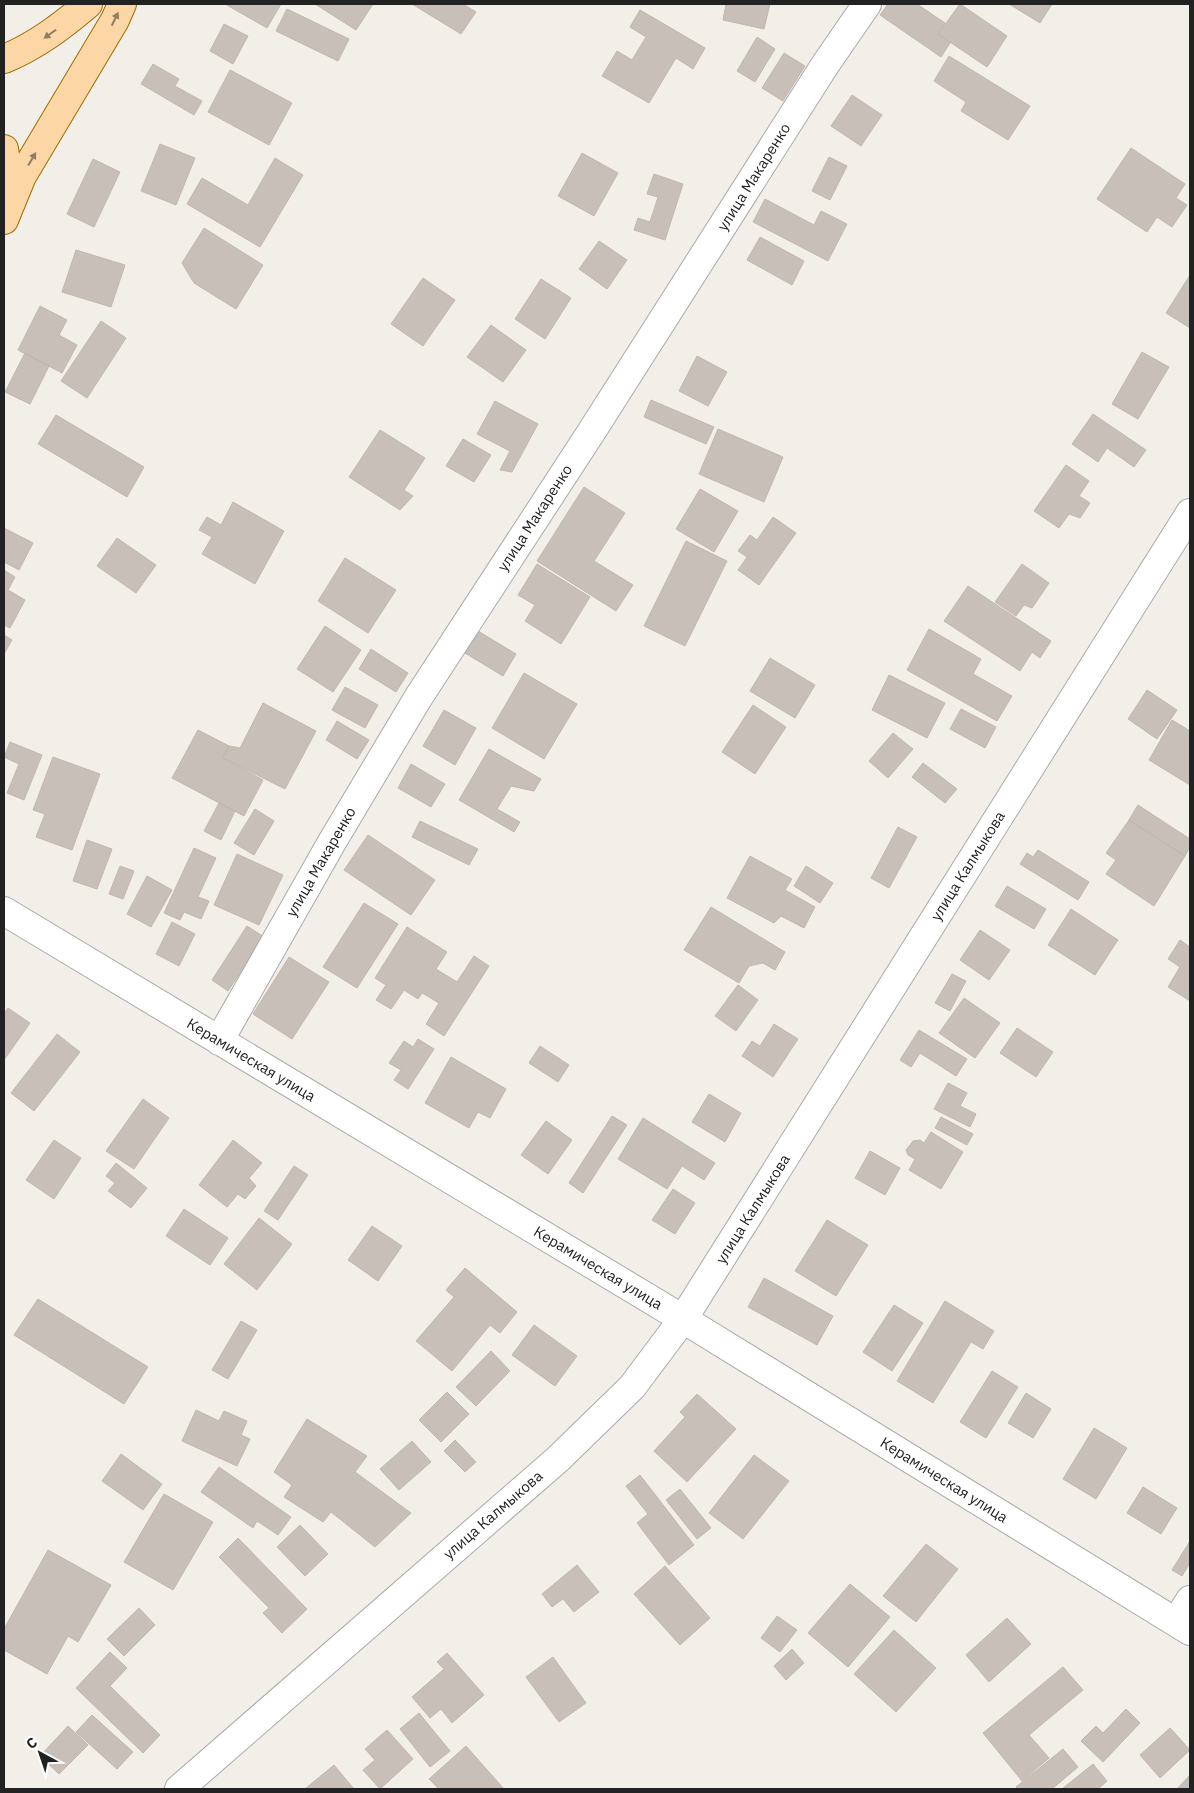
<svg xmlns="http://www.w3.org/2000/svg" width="1194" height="1793" viewBox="0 0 1194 1793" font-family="'IBM Plex Sans',sans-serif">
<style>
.building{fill:#c7bfb8;stroke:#c4b6ab}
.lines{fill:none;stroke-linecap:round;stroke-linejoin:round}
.minor-casing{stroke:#a9a9a9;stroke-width:30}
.major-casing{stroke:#a06b00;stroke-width:30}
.minor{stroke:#fff;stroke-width:28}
.major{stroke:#fcd6a4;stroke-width:28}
.oneway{fill:#8f7c63}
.labels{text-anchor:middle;stroke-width:4;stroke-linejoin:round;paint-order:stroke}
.street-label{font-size:15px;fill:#222;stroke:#fff}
</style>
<rect width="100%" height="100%" fill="#f2efe9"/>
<path class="building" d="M225,4H281L267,28Z
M315,4H373L356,30Z
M412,4H463L476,12L461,34Z
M726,4H770L764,29L723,20Z
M888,4H917L945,23L938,34L950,43L941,57L880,15Z
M960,4L1007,36L987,67L938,34Z
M1009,4H1052L1040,23Z
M287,9L349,39L338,61L276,31Z
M640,10L705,48L693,69L676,58L649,103L602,76L617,51L632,60L646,37L630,27Z
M224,24L248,36L233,64L210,51Z
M757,37L775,49L755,82L737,71Z
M784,53L805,66L783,101L762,88Z
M949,56L1030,106L1008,140L961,111L966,102L934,81Z
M153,64L179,79L175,86L202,101L194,115L141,84Z
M230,70L292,103L269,145L208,112Z
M852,95L882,115L861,146L831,126Z
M160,144L195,158L176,205L141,191Z
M1131,148L1185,184L1176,198L1187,205L1172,227L1157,217L1147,232L1097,199Z
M582,153L618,173L594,216L558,196Z
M829,157L847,166L830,200L812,191Z
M275,158L303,175L260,247L187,204L202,178L248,205Z
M93,159L120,172L94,227L67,214Z
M654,174L683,184L665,240L634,230L638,218L650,222L658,197L647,194Z
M765,199L814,225L821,211L847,224L828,261L753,222Z
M204,228L263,265L236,309L194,283L182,263Z
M760,237L804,261L792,285L747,260Z
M599,241L627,260L607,289L579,269Z
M76,250L125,265L111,307L62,292Z
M1190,275V328L1166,313Z
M423,278L455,300L423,346L391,324Z
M541,279L571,298L545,339L515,319Z
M40,306L67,320L59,335L77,345L62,373L18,350Z
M101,321L126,338L87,398L61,381Z
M491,325L526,350L503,382L467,357Z
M1142,352L1169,367L1138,419L1112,404Z
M25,353L49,366L30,404L5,392Z
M697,356L727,372L708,406L679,391Z
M651,400L714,427L706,444L644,417Z
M495,401L538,424L512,472L500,470L510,451L477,434Z
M1093,414L1146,450L1134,467L1107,448L1098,462L1072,444Z
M56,415L144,467L127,497L38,444Z
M718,429L783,457L764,502L699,474Z
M380,430L425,458L404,490L413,496L400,510L349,477Z
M463,439L491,455L474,482L446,466Z
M1066,465L1089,481L1079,496L1090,503L1080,518L1069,514L1059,528L1034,511Z
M584,487L625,513L594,561L633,585L616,611L537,561Z
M700,489L738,511L714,552L676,529Z
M233,502L284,531L255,584L202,554L212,537L199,530L207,517L221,525Z
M773,517L796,533L759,585L738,570L747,557L738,551L750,535L757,540Z
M4,528L33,543L19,570L4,562Z
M117,538L156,565L136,593L97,566Z
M686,541L727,561L685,646L644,626Z
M345,558L396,590L368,633L318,601Z
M537,564L590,597L561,644L525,621L535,605L518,595Z
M1022,564L1049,583L1032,608L1024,605L1016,616L995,602Z
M4,570L15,577L8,590L25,600L10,628L4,625Z
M968,586L1051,641L1040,658L1032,652L1020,671L944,621Z
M325,626L361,650L333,692L297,669Z
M929,629L981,659L973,674L1012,696L997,721L907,670Z
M478,631L516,654L503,676L465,653Z
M4,635L12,640L4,654Z
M371,649L408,673L396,692L359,669Z
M770,658L815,685L795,718L750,691Z
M524,673L577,704L544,759L492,728Z
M889,675L945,703L927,738L872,710Z
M345,687L378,705L365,728L332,710Z
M1147,690L1177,710L1157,739L1128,719Z
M263,703L316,731L285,789L223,758L229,746L240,748Z
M753,705L786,727L755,774L722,752Z
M961,709L996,727L985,748L950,729Z
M444,710L476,728L455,765L423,746Z
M1172,720L1190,731V785L1149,760Z
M337,721L369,740L357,759L326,740Z
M198,730L229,746L223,758L263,780L244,816L172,778Z
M893,733L913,749L888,778L869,761Z
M10,742L42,755L24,800L7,793L19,764L4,757Z
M489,749L541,779L534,791L511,786L497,809L520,822L514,832L459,800Z
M53,757L100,774L72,850L36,837L45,814L33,810Z
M923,763L957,789L945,803L912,777Z
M411,764L445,784L431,807L398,788Z
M219,803L235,811L221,840L204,831Z
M1138,805L1190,839V847L1185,856L1129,820Z
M255,809L274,821L254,855L234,843Z
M1129,820L1185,856L1154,906L1106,874L1116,860L1106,853Z
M420,821L478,849L469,865L412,837Z
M898,827L917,837L889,888L871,878Z
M368,835L435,880L411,915L344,870Z
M87,840L112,849L97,889L73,881Z
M194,848L216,858L198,897L209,901L201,919L184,912L180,920L164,913Z
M1038,850L1089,882L1078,900L1020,864L1027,853L1033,857Z
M237,854L283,875L259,925L214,905Z
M750,856L792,879L785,890L815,907L804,928L781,916L774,923L727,898Z
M120,866L134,871L123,899L109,894Z
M806,866L833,883L820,903L794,886Z
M147,876L172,890L151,927L127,914Z
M1007,886L1046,909L1034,929L995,906Z
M364,903L398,924L357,988L323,967Z
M711,907L785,952L775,970L763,963L749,966L739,983L684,950Z
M1071,909L1118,940L1095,975L1048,945Z
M172,922L195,934L179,966L156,954Z
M247,926L264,937L228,991L212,980Z
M407,927L447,952L436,969L457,982L474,956L489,966L444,1036L426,1024L439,1003L422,993L418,999L404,990L391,1009L376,1000L386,985L375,978Z
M980,930L1010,950L989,980L960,960Z
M1180,940L1190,947V1001L1168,987L1180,967L1168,959Z
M289,957L329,982L292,1039L253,1014Z
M952,974L966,981L950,1011L935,1003Z
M738,985L758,1000L736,1031L715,1016Z
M964,998L1000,1023L975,1058L939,1033Z
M8,1008L30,1023L4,1060V1014Z
M774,1024L798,1039L773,1077L742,1056L752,1041L760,1046Z
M1017,1028L1053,1052L1036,1077L1000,1053Z
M919,1030L967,1059L956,1076L920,1053L911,1067L900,1060Z
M57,1034L80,1052L34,1111L11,1093Z
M418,1039L434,1049L408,1089L394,1080L401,1070L389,1063L404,1041L413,1047Z
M540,1046L569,1065L558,1082L529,1063Z
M451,1057L506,1089L490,1118L478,1112L469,1128L425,1103Z
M948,1083L967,1093L960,1106L976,1114L970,1127L934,1109Z
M709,1094L741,1113L725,1142L692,1122Z
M143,1099L169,1118L134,1169L106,1151Z
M612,1116L627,1125L583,1193L569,1183Z
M941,1117L973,1134L967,1145L935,1128Z
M643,1118L715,1163L704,1180L682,1166L667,1189L618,1159Z
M546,1121L572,1140L548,1174L521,1155Z
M931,1132L963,1152L941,1189L909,1170L915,1159L908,1155L906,1150L913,1141L920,1140L924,1143Z
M54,1140L81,1158L54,1199L26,1180Z
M233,1140L262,1163L249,1178L256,1186L245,1199L238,1194L227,1207L199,1185Z
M870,1151L900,1168L885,1195L855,1178Z
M116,1163L147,1188L131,1208L108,1191L115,1183L106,1176Z
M294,1166L308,1175L278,1220L264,1211Z
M673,1189L695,1203L675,1234L652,1220Z
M184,1209L228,1238L210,1265L166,1236Z
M259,1218L292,1244L257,1290L224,1264Z
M827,1220L868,1245L836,1296L795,1271Z
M372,1226L402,1246L378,1281L348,1260Z
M465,1268L517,1312L500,1333L490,1325L452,1371L416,1341L454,1297L446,1290Z
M764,1278L833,1316L817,1345L748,1307Z
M38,1299L148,1367L124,1404L14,1335Z
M945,1301L994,1331L983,1349L971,1342L933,1403L897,1381Z
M894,1305L923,1323L892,1371L863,1352Z
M241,1321L257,1330L228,1379L212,1370Z
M534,1325L577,1356L555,1386L512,1355Z
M491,1351L510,1371L476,1406L456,1387Z
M992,1371L1018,1387L986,1438L960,1422Z
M447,1392L469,1414L441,1442L419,1420Z
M1026,1393L1051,1409L1033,1438L1008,1423Z
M697,1394L736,1429L687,1482L654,1451L685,1417L680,1412Z
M196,1410L219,1421L224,1411L247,1421L241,1435L250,1439L237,1466L182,1441Z
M307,1419L367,1456L355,1472L411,1513L375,1547L331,1512L323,1522L284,1497L292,1485L274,1472Z
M1094,1428L1127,1448L1096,1499L1063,1479Z
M455,1440L476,1462L465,1472L444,1451Z
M412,1441L431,1462L399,1490L380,1469Z
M121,1454L162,1484L143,1510L102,1481Z
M754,1455L789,1481L743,1539L709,1513Z
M219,1467L291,1517L278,1535L257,1521L253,1528L201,1492Z
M640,1475L694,1545L669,1565L637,1523L648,1514L626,1486Z
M1143,1487L1177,1508L1161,1534L1127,1513Z
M680,1489L711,1528L697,1539L666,1500Z
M164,1494L213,1522L173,1590L124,1562Z
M300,1525L328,1554L305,1576L277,1547Z
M238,1538L307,1609L282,1633L263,1613L269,1608L219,1557Z
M1190,1541V1563L1182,1576L1172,1570Z
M926,1544L958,1569L916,1622L883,1596Z
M48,1550L111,1585L78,1642L68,1636L47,1674L4,1650V1629Z
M577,1565L599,1592L574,1612L563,1599L552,1607L542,1594Z
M665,1566L710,1618L680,1645L634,1594Z
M850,1584L890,1617L848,1667L808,1633Z
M139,1608L155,1625L124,1656L107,1639Z
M777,1616L797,1630L780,1652L761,1638Z
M1007,1618L1031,1644L989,1682L966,1655Z
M894,1630L936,1668L896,1712L854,1674Z
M792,1649L804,1663L786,1680L774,1666Z
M110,1652L127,1668L110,1686L160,1735L143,1753L76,1688Z
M447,1653L484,1695L452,1723L441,1709L430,1718L412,1697L444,1669L437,1662Z
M553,1657L586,1703L559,1722L526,1677Z
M1063,1667L1083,1690L1029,1735L1049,1758L1022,1781L983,1733Z
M1126,1709L1140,1723L1103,1762L1081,1741L1096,1726L1103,1733Z
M419,1713L450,1751L430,1767L400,1729Z
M92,1715L133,1752L117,1769L76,1732Z
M68,1726L88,1745L59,1774L40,1756Z
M1170,1728L1190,1750L1160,1778L1140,1755Z
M387,1730L413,1759L380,1789L363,1770L375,1760L365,1749Z
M466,1746L504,1789H439L429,1779Z
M1063,1749L1078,1767L1052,1789H1018L1016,1787Z
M1093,1764L1107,1781L1098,1789H1062Z
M334,1765L354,1789H305Z
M1190,1775V1789H1177Z"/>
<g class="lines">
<g class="minor-casing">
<path id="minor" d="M4,911L683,1319L1190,1631
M219,1041L332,842L418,698L590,434L825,65L867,4
M1176,1622L1190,1600
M179,1789L558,1459L632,1387L683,1319L1190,513"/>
</g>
<g class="major-casing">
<path id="major" d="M4,59C36,46 62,26 88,4
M4,149L10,185L8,200
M4,220L22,176L115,20L122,4"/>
</g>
<use href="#minor" class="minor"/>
<use href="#major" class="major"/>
</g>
<defs><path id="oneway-solid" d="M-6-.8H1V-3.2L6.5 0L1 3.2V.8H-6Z" transform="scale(1.25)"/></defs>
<g class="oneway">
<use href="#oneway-solid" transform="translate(115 19) rotate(-64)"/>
<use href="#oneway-solid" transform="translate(50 34) rotate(145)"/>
<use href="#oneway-solid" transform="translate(32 159) rotate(-59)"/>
</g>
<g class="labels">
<g class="street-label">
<text transform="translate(754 177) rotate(-58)" y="5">улица Макаренко</text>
<text transform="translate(535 518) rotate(-57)" y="5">улица Макаренко</text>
<text transform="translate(321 862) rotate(-60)" y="5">улица Макаренко</text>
<text transform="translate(968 866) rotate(-58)" y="5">улица Калмыкова</text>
<text transform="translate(251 1060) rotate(31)" y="5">Керамическая улица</text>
<text transform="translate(753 1209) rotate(-58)" y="5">улица Калмыкова</text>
<text transform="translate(598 1268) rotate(31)" y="5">Керамическая улица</text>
<text transform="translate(944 1480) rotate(32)" y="5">Керамическая улица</text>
<text transform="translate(493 1515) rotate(-41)" y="5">улица Калмыкова</text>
</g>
</g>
<rect width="1194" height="1793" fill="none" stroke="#222222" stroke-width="10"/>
<g transform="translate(40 1753) rotate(320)" stroke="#ffffff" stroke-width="4" paint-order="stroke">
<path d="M0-4L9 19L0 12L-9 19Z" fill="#222222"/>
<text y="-8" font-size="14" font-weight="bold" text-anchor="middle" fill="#222222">С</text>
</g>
</svg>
